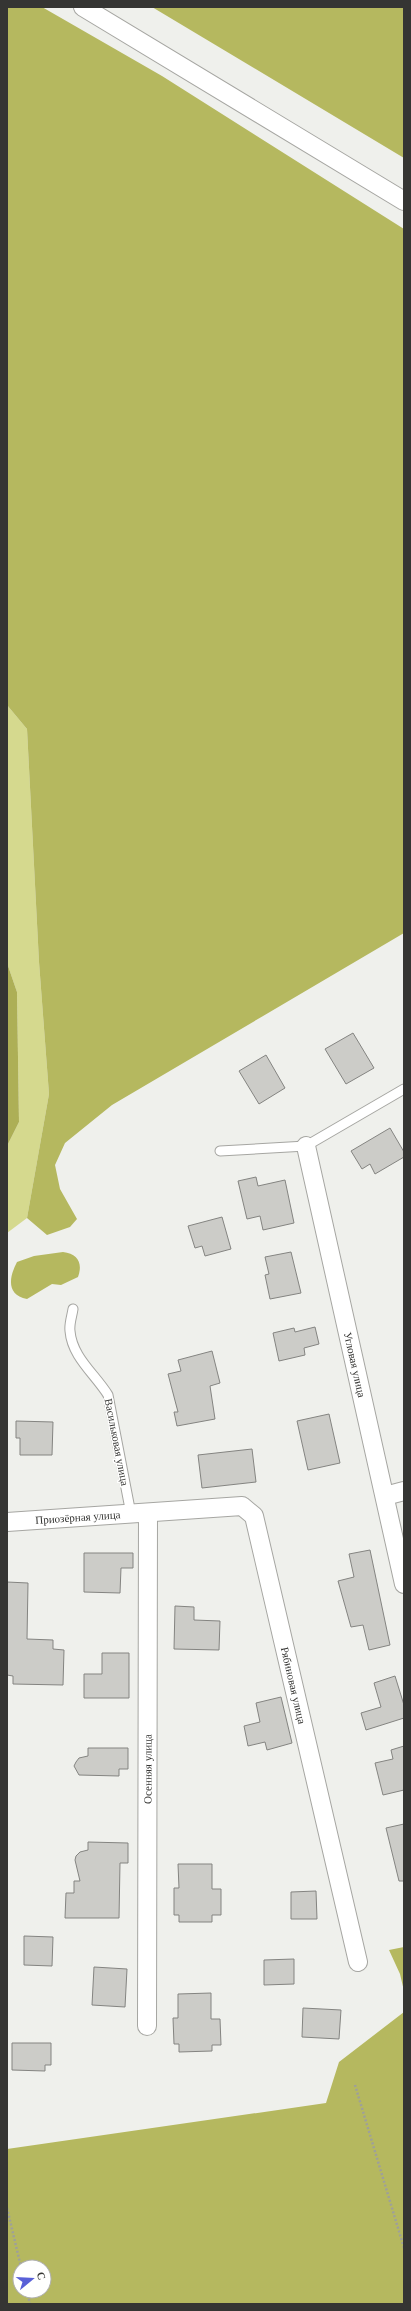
<svg xmlns="http://www.w3.org/2000/svg" width="411" height="2311" viewBox="0 0 411 2311" font-family="'Times New Roman',serif">
<style>
.green{fill:#d5d98e}
.forest{fill:#b5b85f;fill-rule:evenodd}
.water{fill:#adaf56}
.building{fill:#ccccc8;stroke:#848481}
.lines{fill:none;stroke-linecap:round;stroke-linejoin:round}
.lane-casing{stroke:#a6a6a2;stroke-width:11}
.street-casing{stroke:#a6a6a2;stroke-width:20}
.path{stroke:#9e9f9b;stroke-width:2.5;stroke-dasharray:2 2;stroke-linecap:butt}
.lane{stroke:#fff;stroke-width:9}
.street{stroke:#fff;stroke-width:18}
.labels{text-anchor:middle;stroke-width:3;stroke-linejoin:round;paint-order:stroke}
.street-label{font-size:11px;fill:#353533;stroke:#fffffe}
</style>
<rect width="100%" height="100%" fill="#eff0ec"/>
<path class="green" d="M7,705L27,729L39,962L49,1094L27,1218L7,1233V1146L19,1122L17,992L7,963Z"/>
<path class="forest" d="M7,7H42L162,76L404,229V933L112,1105L65,1143L55,1165L60,1189L77,1219L70,1227L47,1235L27,1218L49,1094L39,962L27,729L7,705Z
M152,7H404V158Z
M63,1252C78,1254 83,1263 78,1277L61,1285L52,1284L27,1299C6,1295 9,1277 17,1262L34,1256Z
M404,1947V1991L400,1974L389,1950Z
M404,2012V2304H7V2149L326,2103L339,2062ZM20,2267H44V2291H20Z"/>
<path class="water" d="M7,963L17,992L19,1122L7,1146Z"/>
<path class="building" d="M353,1033L374,1068L346,1084L325,1049Z
M266,1055L285,1088L259,1104L239,1071Z
M390,1128L404,1152V1157L375,1174L370,1164L362,1169L351,1151Z
M256,1177L258,1186L285,1180L294,1223L263,1230L260,1216L247,1219L238,1181Z
M222,1217L231,1249L205,1256L202,1246L195,1248L188,1226Z
M291,1252L301,1293L270,1299L265,1275L269,1274L265,1257Z
M315,1327L319,1344L304,1348L305,1355L279,1361L273,1333L294,1328L295,1332Z
M212,1351L220,1383L210,1386L215,1419L177,1426L174,1412H178L168,1374L181,1371L178,1360Z
M329,1414L340,1463L308,1470L297,1421Z
M16,1421L53,1422L52,1455H20V1438H16Z
M252,1449L256,1482L202,1488L198,1455Z
M370,1550L390,1645L369,1650L363,1625L351,1627L338,1581L354,1577L349,1554Z
M84,1553H133V1568H121L120,1593L84,1592Z
M7,1582L28,1583L27,1639L53,1640V1649L64,1650L63,1685L13,1684V1676L7,1675Z
M175,1606L194,1607V1620L220,1621L219,1650L174,1649Z
M102,1653H129V1698H84V1674H102Z
M395,1676L404,1705V1718L366,1730L361,1713L381,1707L374,1683Z
M281,1697L292,1743L267,1750L265,1742L248,1746L244,1726L260,1722L256,1703Z
M404,1746V1790L383,1795L375,1763L393,1759L391,1750Z
M88,1748H128V1769H119V1776L79,1775L74,1766L76,1762L79,1758L88,1756Z
M404,1824V1881H399L386,1828Z
M88,1842L128,1843V1863H120L119,1918H65L66,1893H74V1881H80L75,1860L76,1856L80,1852L88,1850Z
M178,1864H212V1889H221V1915H212V1922H179V1915H174V1888H179Z
M316,1891L317,1919H291V1892Z
M24,1936L53,1937L52,1966L24,1965Z
M294,1959V1984L264,1985V1960Z
M94,1967L127,1969L125,2007L92,2005Z
M211,1993V2019H220L221,2045H212V2051L179,2052V2044H174L173,2018H178V1994Z
M303,2008L341,2010L339,2039L302,2037Z
M12,2043H51V2065H45V2071L12,2070Z"/>
<g class="lines">
<g class="lane-casing">
<path id="lane" d="M220,1151L306,1146L404,1089
M73,1309C72,1316 69,1324 70,1331C72,1357 95,1374 108,1395L131,1514"/>
</g>
<g class="street-casing">
<g id="street">
<path d="M83,7L404,201"/>
<path id="s1" d="M306,1146L404,1584"/>
<path d="M385,1496L404,1491"/>
<path id="s2" d="M7,1522L242,1506L254,1516L358,1962"/>
<path id="s3" d="M147,2026L148,1513"/>
</g>
</g>
<path class="path" d="M355,2085L404,2248
M7,2208L21,2267
M27,2291L30,2304"/>
<use href="#lane" class="lane"/>
<use href="#street" class="street"/>
</g>
<g class="labels">
<g class="street-label">
<text dy="4" stroke="none"><textPath href="#s1" startOffset="224">Угловая улица</textPath></text>
<text transform="translate(117 1442) rotate(79)" y="4">Васильковая улица</text>
<text dy="4" stroke="none"><textPath href="#s2" startOffset="71">Приозёрная улица</textPath></text>
<text dy="4" stroke="none"><textPath href="#s2" startOffset="425">Рябиновая улица</textPath></text>
<text dy="4" stroke="none"><textPath href="#s3" startOffset="257">Осенняя улица</textPath></text>
</g>
</g>
<rect width="411" height="2311" fill="none" stroke="#353533" stroke-width="16"/>
<g transform="translate(32 2279) rotate(72)"><circle r="19" fill="#fffffe" stroke="#aeaead"/>
<path d="M0-3L7 15L0 10L-7 15Z" fill="#5960d7"/>
<text y="-6" font-size="11" font-weight="bold" text-anchor="middle" fill="#353533">С</text>
</g>
</svg>
